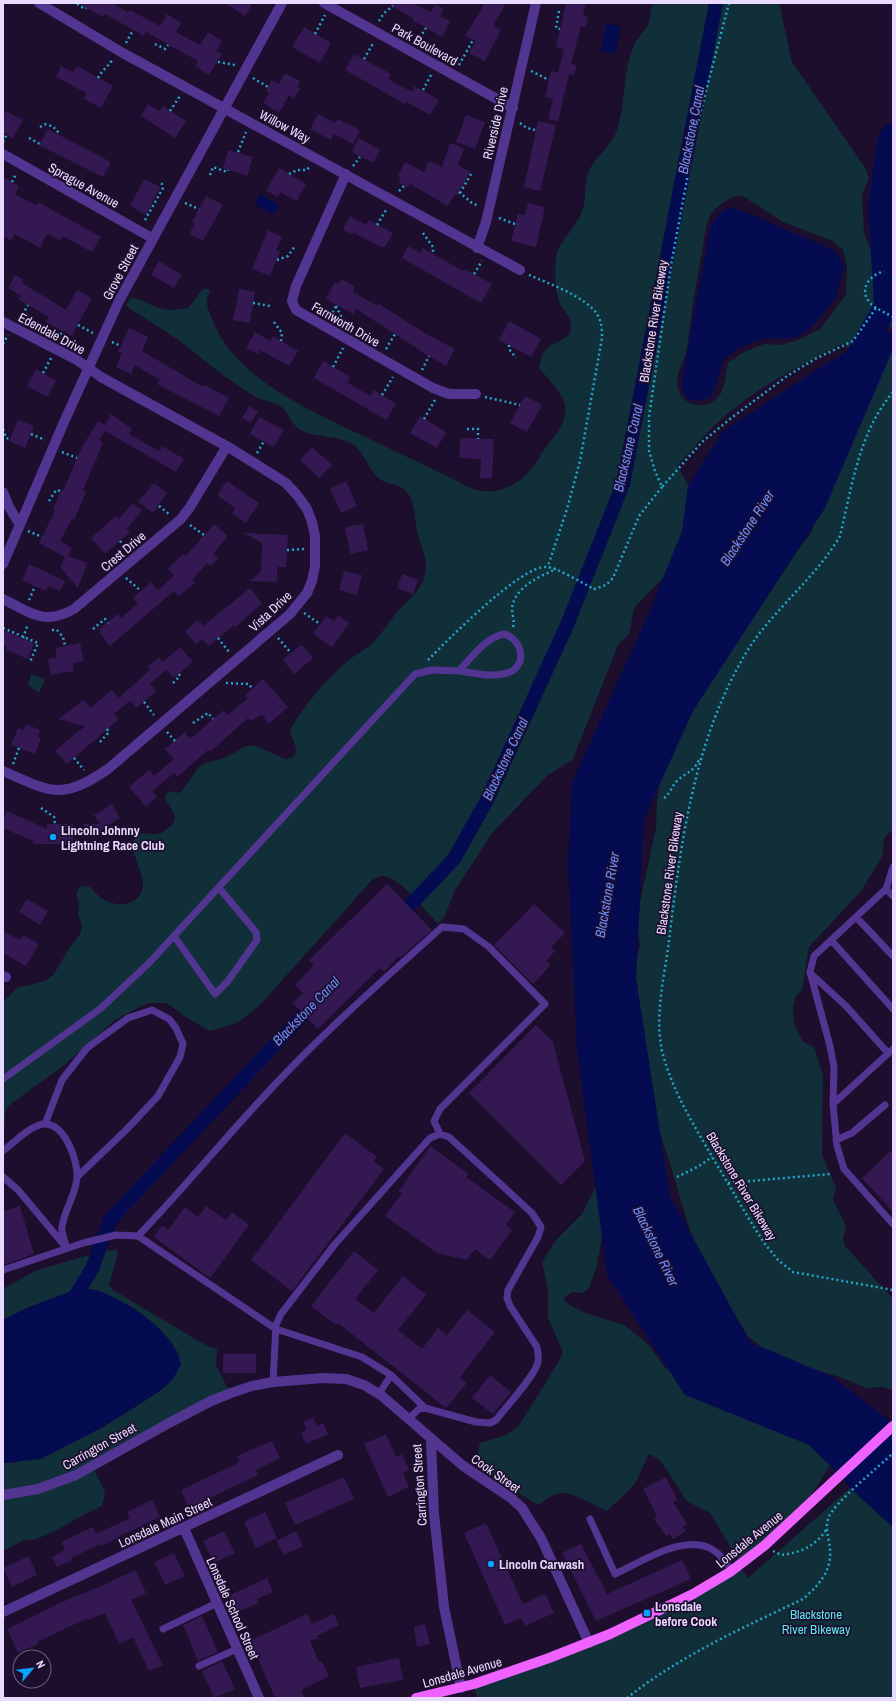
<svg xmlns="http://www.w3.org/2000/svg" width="896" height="1701" viewBox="0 0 896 1701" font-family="'Archivo Narrow',sans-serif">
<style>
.green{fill:#112f38;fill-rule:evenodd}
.water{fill:#050b50}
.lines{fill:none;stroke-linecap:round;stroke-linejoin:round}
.canal{stroke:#050b50;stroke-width:14}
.river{stroke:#050b50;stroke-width:24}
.building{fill:#341851}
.path{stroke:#23a6cb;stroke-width:2.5;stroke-dasharray:2 3;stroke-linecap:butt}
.lane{stroke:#523591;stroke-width:7}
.street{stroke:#523591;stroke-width:10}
.primary{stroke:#f062ff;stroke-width:10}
.poi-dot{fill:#07a1ff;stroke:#1d0e2d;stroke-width:1.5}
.labels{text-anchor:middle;stroke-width:3.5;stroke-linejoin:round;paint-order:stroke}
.street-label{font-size:13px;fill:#e9dbff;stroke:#1d0e2d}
.poi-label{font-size:13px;font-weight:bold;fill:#e9dbff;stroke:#1d0e2d;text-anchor:start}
.park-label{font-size:13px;fill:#59e8ed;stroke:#1d0e2d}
.water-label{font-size:14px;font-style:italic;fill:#698fff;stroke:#1d0e2d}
</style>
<rect width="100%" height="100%" fill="#1d0e2d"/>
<path class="green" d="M652,3H779L792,62L866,169L869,179L862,194L864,234L876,261L893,314V829L884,838L882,857L861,891L809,947L802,989L795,998L793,1007L794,1024L803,1042L814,1047L823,1075L822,1155L836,1188L833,1200L846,1226L843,1239L845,1246L893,1299V1390L882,1387L866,1388L840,1377L799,1365L764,1349L748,1336L704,1266L688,1224L669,1160L648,1099L634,1001L638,987L635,979V964L640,945L638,932L640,902L656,828L657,800L660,782L672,741L795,554L811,533L886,350L892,328L876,317L852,355L844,343C803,364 761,385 726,415C708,430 693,449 677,466L694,495L699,508L665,576L634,608L629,634L618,645L573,759L547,776L492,833L454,892L445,916L438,924C427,912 398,874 381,876C378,877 374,879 372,880L259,1006L237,1023L210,1031L189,1019L166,1003H148L115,1020L63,1066L8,1106C3,1116 6,1123 3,1133V1002L18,987L31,985L47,980L54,974L70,947L80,934L82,926L78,914L79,904L76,894L79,888L84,886L90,887C96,894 103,901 112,903C121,905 127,905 135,900C158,883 123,853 136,837C142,830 150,835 157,834C160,834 165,831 167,829C182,818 172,811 165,798L167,793L172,791L178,793L182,791L198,768L205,763L225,758L246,746H257L284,759C309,758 287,736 291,728C306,703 326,680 348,661C356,654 367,649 375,641C384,631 391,618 400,609C414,595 424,588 426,567C427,555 419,543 417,531C415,519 415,502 407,492C400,483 385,485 377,477C368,468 363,451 354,445C338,434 315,439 299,429C290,423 289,411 280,406C274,402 265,401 258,398C231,383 205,361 181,342C165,330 147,320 130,309L126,305L130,298C142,297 151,307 162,309C170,311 180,309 188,308L203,289H209L210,291C204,302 208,309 212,319C234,378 307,409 359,434C392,450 425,465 457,481C485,500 513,492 533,467C538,461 541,453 546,447C555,435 568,422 565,406C563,392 548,379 539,368C541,361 541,354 547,349C553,342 570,340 571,328C573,319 564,311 560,304C555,291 553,263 558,250C565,236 577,225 582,211C588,197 582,180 591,167C599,153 611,147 617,130C625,106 623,80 630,56C632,51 633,46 636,41C639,36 644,32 647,27C650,20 651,11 652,3ZM736,196H743L783,222L833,241L843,250L847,266L846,295L820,329L796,341L780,345L764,344L744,352L728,363C726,372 725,385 721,393C712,410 683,409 678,389C674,374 685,362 687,348C691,316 696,284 702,252C704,241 705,226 710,216C716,206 726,200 736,196Z
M31,674L45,679L39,693L28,685Z
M607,1165L611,1183L597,1265L589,1288L583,1293L572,1292L563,1298L568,1304L585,1313L624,1325L649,1345L665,1368L809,1445L830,1465L797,1518L741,1564L710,1513L687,1501L660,1460L649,1454L635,1484L607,1511C595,1506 576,1494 564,1493C555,1492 545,1500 538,1505L485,1472L476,1460L480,1443L506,1435L518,1427L558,1363L563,1352L548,1318V1290L542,1262L556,1240L582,1214Z
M117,1250L118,1252L109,1285L113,1290L207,1346L217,1349L216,1365L230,1393L93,1467L105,1492L102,1506L87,1513L53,1532L36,1539L24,1540L3,1551V1463H14L103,1427L137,1406L161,1390L173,1379L179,1354L168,1338L152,1322L133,1308L97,1290L80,1288L27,1308L3,1320V1289L35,1271L99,1252Z
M850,1488L893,1527V1698H478L474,1688L648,1619L739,1566L748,1578Z"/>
<path class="water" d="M606,24L621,26L615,54L601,51Z
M893,122V317L874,304L868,207L878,136L886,125Z
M260,194L279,205L273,215L255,204Z
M736,208L831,249L839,255L844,266L835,300L810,329L795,338L763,339L739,348L723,360L716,385L710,398L698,401L687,399L681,385L711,223L725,209Z
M893,330V349L825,508L693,711L644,819L636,978L670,1196L750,1342L833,1377L893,1423V1527L850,1488L830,1465L809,1445L685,1395L607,1275L577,1049L568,863L572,783L651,608L682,531L688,486L723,431L835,358Z
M80,1288C86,1289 93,1289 98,1291C129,1301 174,1332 181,1364L173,1379L161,1390L103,1427L41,1459L3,1463V1320L27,1308Z"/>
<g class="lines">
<path class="canal" d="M396,920L454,859L487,800L567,625L623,484L716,3
M68,1302L76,1295L92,1269L110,1220L317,1000"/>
<path class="river" d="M850,370L893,294"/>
</g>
<path class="building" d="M78,3H111L128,12L130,10L160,26L167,14L181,23L176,32L200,45L208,32L222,41L216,51L222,54L209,75L195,66L198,61L146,32L144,36L105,14L103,17Z
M225,3H253L245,16Z
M387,3H413L431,12L435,4L444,9L440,16L450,21L442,37L412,20L413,18Z
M485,3H506L493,26L501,30L485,61L469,53L476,41L465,36Z
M566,3H586L583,15L588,17L586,27L581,26L571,64L577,65L574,75L569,74L558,122L548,119L553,99L545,97L551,71L558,72L564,49L556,47Z
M304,27L331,43L320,63L292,47Z
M354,54L391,74L388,79L412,92L415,86L439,100L430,115L406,102L405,104L345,70Z
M61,66L73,72L77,66L113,86L101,108L84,99L86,93L56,77Z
M285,73L300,81L297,87L300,88L294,99L289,95L279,113L263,103L269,93L266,91L272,80L279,84Z
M148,104L160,111L163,106L186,121L175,138L141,116Z
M6,111L23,120L13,138L3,132V117Z
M318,114L335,123L338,119L360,130L353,144L334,134L331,140L310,129Z
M466,115L485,122L475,149L456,142Z
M538,121L556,125L540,191L524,187Z
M48,129L111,162L103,177L39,145Z
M359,138L380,150L373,163L352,152Z
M450,143L464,148L458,165L470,172L457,195L455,194L448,206L410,184L408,188L399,183L401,178L398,176L405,162L424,172L429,161L442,167Z
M228,150L253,157L247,176L223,168Z
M279,168L306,184L297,201L280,192L278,197L266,191Z
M3,177L19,186L15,194L36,205L38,202L101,237L92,252L63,236L60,241L47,234L40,248L15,234L11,241L3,236Z
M144,179L160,187L146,215L130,206Z
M206,196L223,205L203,241L189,234L195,224L192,222Z
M528,203L545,207L536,247L511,241L518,214L525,215Z
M350,216L366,225L369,220L393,233L385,247H381L354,233L352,235L343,230Z
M268,230L282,237L276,250L280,252L270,276L252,269Z
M408,246L420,253L423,248L463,271L464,269L492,284L481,303L402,258Z
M159,261L182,275L174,288L151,275Z
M15,275L24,280L22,283L66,310L77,290L92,298L72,336L46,322L49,317L18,299L21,296L8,288Z
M341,279L354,286L353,292L378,306L379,304L428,335L455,349L446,366L420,351V350L356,309L353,314L326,299L335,282L338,284Z
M239,289L255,292L250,323L233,320Z
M509,321L541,339L531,357L499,340Z
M129,328L148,337L142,351L203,387L204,385L229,398L219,416L157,384L160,380L135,365L131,374L116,367L122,353L118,352Z
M255,332L270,341L273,336L298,351L289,366L260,350L258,354L246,348Z
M323,361L350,377L347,382L370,396L374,390L396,404L386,420L314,378Z
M36,369L56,381L47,397L27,386Z
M525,396L542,405L527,432L510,423Z
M249,406L258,411L251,423L242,418Z
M111,414L132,429L129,434L159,451L162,446L184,459L176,472L105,431L99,440L103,443L83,490L86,492L74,520L72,519L60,541L72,548L68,556L87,563L78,588L60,567L65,557L39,543L55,511L53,510L61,490L63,491L82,447L98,421L105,425Z
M420,416L446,432L437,448L410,433Z
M259,417L284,430L274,447L250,434Z
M18,420L34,426L25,448L9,441Z
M460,438L494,439L492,478H480L481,459L459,458Z
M312,447L332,465L319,478L300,460Z
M227,481L259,503L246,523L232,513L235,508L217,495Z
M346,481L357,506L341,513L330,489Z
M154,483L167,493L153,513L138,502Z
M132,503L142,510L127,529L130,532L105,554L91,538L116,516L119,519Z
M214,524L228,536L213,554L218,558L211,566L207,563L192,580L195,583L179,596L174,591L110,646L100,633V629L118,614L121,618L138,603L133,598L151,582L158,590L174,576L168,568L184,554L186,556Z
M363,524L368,550L350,554L345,527Z
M244,533L288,535L286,567H277V582L250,581L261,571L262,543Z
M29,564L65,581L60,591L48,586L46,591L22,580Z
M344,571L362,575L357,595L339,590Z
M402,574L418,580L413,594L397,588Z
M250,588L262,603L236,627L234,625L209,646L202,639L196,644L185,631L198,620L203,626Z
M338,615L349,623L332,647L313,634L326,616L334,621Z
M3,630L34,643L28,659L6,650L7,647L3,645Z
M80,643L84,661L73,663L74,671L51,675L48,659L57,657L55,648Z
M299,646H303L313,658L294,674L283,660Z
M180,647L193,662L174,678L166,670L150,684L156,691L136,708L130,701L114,714L119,719L67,764L55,751L85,726L58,719L84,700L90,708L112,690L119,698L150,670L147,667L159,657L163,662Z
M263,679L288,707L269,724L262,715L250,721L248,718L210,752L208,750L177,777L174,773L152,791L157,797L146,807L129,787L149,770L154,776L174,759L165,749L185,732L190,739L224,710L228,715L248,698L245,695Z
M26,724L40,730L38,737L41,738L35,754L11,745L18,728L23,730Z
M112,804L120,818L91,837L83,824H100L94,815Z
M7,811L47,829V824H73V844H33V841L3,828V820Z
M387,884L432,930L400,958L399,956L384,972L380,968L318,1029L293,1003L303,993L295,985L314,965L309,960Z
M27,899L48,911L40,925L19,912Z
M534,904L565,933L551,947L555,951L546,961L551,965L533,984L494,945Z
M3,931L20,940L23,935L39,944L26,966L3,953Z
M536,1025L553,1042L585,1161L561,1185L469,1093Z
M345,1133L377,1157L374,1161L384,1169L292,1291L251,1260Z
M430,1146L469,1174L466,1177L515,1212L506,1225L512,1230L490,1260L475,1249L467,1260L437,1253L385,1216L402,1193L399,1191Z
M893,1149V1212L862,1178Z
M20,1206L34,1254L3,1265V1211Z
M206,1206L226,1220L232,1212L249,1225L210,1278L154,1237L162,1225L168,1230L185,1207L198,1217Z
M354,1251L378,1270L355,1299L374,1313L403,1276L426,1295L398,1330L422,1349L438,1328L447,1335L467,1310L495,1332L460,1377L467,1383L446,1408L338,1323L336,1325L311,1306Z
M223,1354H256V1373H223Z
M490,1375L511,1392L493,1414L472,1398Z
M313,1417L317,1426L323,1423L328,1434L306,1444L301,1433L307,1430L303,1422Z
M386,1434L396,1457L402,1454L409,1470L403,1473L409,1487L388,1497L364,1444Z
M272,1441L280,1458L256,1470L258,1475L189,1508L181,1490L240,1462L237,1456Z
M344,1477L354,1499L295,1525L285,1503Z
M666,1477L677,1500L673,1502L687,1524L683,1527L686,1531L673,1539L669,1534L666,1536L654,1519L657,1516L643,1489Z
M152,1500L160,1517L120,1536V1537L101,1546L100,1544L71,1558L72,1560L57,1567L52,1557L65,1550L61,1542L93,1527L96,1534L130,1518L127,1512Z
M265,1512L277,1538L256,1548L244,1522Z
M486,1523L523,1604L545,1594L554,1613L525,1626L521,1618L505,1625L464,1533Z
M224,1531L235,1553L214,1563L203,1541Z
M296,1531L303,1546L284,1555L276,1541Z
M581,1544L607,1594L682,1560L691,1579L596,1621L562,1553Z
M174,1553L185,1576L165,1585L154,1562Z
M29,1556L37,1575L12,1587L3,1568Z
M135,1570L146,1593L131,1600L163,1665L149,1671L133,1637L119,1644L105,1613L89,1620L88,1618L37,1642L38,1644L18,1653L7,1629L62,1602L99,1587Z
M267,1578L273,1592L257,1599L259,1603L235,1613L228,1596Z
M307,1614L312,1624L334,1614L339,1625L317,1636L318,1638L310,1641L319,1662L322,1661L329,1676L301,1690L305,1698H275L250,1641Z
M202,1616L218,1652L198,1661L183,1625Z
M425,1624L430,1644L417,1647L414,1627Z
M399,1658L403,1680L360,1688L356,1667Z
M222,1661L235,1689L214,1698L202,1671Z"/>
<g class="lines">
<path class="path" d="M729,3L697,126L671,265L649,417V451L655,471L662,487L702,442L730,419L787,376L815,359L853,341L876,308L893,317
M77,4L85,9L86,8
M559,11L556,28L560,29
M379,21L384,13L393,6
M315,34L325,15
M417,42L426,28
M126,43L133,30
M155,44L165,49L168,45
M364,59L374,42
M218,62L235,65
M459,65L473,40
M531,71L549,80
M98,78C102,70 108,67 112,60
M253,78L268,87
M423,90L431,75
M170,111L180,96
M520,123L527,128L535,130
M40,127L46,124C52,126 56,128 59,134
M29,138L40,144
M3,142L7,134
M238,152L246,132
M353,166L360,157
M289,174L297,170H307L309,167
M210,175L213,167L227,172L228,170
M12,182L16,174
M399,191L404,186
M459,192L472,203L479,206
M460,193L471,174
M185,203L199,209
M499,218L515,224
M145,220L163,188L162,184L160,183V184
M377,225L386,210
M423,233L433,247V254
M277,260L288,256L295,246
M474,274L482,261
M529,275C548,283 586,297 597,314C602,322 602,330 602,338L580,461L567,509L548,566
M253,303L270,306
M336,306L344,322
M876,308C857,295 865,277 884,271
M330,317L337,305
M20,319L28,305
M274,322L282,333L281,341
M78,325L93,333
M58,339L62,331
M112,342L121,346
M3,344L8,335
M509,345V349L516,358
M386,349L395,334
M333,367L343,348
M422,370L429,356
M43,373L51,358
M893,392C859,432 852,486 840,536C814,581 769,612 743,658C692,747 680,849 668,949C663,982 655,1018 662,1051C672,1091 694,1125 714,1160C731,1188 747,1217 765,1244L778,1260L793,1272L893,1290
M382,395L393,377
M485,397L520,405
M424,419L435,400
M3,429L6,438L10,439
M467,429H478V439
M31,434L45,440
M62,452L77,458
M257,453L264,441
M49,501L56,490L61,491
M159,506L169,514
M190,525L204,535
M28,531L42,537
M120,541L127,550
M287,550L304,549
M126,578L141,591
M29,600L35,586
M304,613L320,624
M513,627C515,621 512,615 512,609C514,587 539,577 556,569
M3,628L38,643L30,662
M93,629L105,619L108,623
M52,630H57L63,637L65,646
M23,638L28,624
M218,638L229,652
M278,638L291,653
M428,660C447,641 522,564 547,567C556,567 584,584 594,589L606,585L613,578L639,516L662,487
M173,683L180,676L179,674
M226,683L249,684L252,689
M144,702L154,715
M193,723L208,713L213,719
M167,732L175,741
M100,742L109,732L107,729
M74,758L84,770
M13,764L19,748
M664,798C671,793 672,785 678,780C688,771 692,773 699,760
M41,808L54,817L55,824
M677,1177L699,1166L712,1157
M728,1183L830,1174
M773,1551L781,1555C799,1553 816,1546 826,1530
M627,1698C678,1657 744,1627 803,1599C819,1585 832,1571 830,1549C829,1539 825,1529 828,1519C833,1503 879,1467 893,1453"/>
<path class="lane" d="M504,634C520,638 528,661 512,671C497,679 475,673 459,671C471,658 486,637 504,634Z
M893,867L886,889L814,956L810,972L830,1046L834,1067L833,1104L837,1146L844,1169L893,1224
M886,889L893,896
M856,917L893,956
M174,936L215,994L228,981L257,940L256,932L219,888
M831,940L893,1009
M810,973L846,1006L888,1053
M3,1079L100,1009L149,963L415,674L432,670L459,671
M833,1104L893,1049
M45,1124L62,1080L87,1048L128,1018L152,1010L169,1019L176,1028L183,1044L180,1057L158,1096L127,1129L77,1177
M836,1140L852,1133L885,1105
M3,1151C15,1142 29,1126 44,1124C65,1123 78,1161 77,1177C76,1195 64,1210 62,1227C61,1233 65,1242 67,1248
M3,1177L18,1190L65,1246
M138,1236C189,1183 235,1125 287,1072C336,1021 389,975 442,927L464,929L489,947L545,1004L440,1109L434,1121L440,1134
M3,1270L83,1243L116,1235L138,1236L276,1329L362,1357L391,1375L425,1408
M273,1382L276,1325L281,1314L335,1244L430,1138L440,1134L449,1137L532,1213L541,1227L538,1237L508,1290L507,1298L510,1306L537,1347C538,1352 539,1357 538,1362C535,1376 506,1407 496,1420L490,1423L476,1422L425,1408L419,1409L408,1419
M379,1394L391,1375
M590,1519L615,1574C642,1562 688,1530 716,1552C722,1556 727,1565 732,1571
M163,1629L217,1603
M199,1666L237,1649"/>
<path class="street" d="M39,3L121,52L520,270
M324,3L513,108
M3,154L152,238
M346,174L296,286L292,301L296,310L433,388L449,394H476
M477,248L486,222L536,3
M3,322L77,360L101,377L230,448L286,483L297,495L307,509L312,522L315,536V566L312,581L307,593L290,614L108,769C61,801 51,792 3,771
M3,492L9,507L20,525
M3,564L64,422L119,301L282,3
M3,599C31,613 44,626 74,609L181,519L190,507L227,446
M3,976L6,977
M431,1440L434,1514L444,1607L461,1688
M3,1495L38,1489L76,1475L169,1423L211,1401L231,1393L252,1386L273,1382L323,1378L346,1379L364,1385L382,1396L462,1465L511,1498L522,1508L541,1538L589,1643
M184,1528L259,1698
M3,1612L338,1455"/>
<path class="primary" d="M416,1698L474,1684L549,1658L610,1634L693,1594L730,1572L764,1546L893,1426"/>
</g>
<g class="poi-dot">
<circle cx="53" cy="837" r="4"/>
<circle cx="491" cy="1564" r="4"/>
<rect x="643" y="1609" width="8" height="8" rx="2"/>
</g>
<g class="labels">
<g class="street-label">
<text transform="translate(425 44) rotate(29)" y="5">Park Boulevard</text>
<text transform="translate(495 123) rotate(-77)" y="5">Riverside Drive</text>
<text transform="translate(285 126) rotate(28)" y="5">Willow Way</text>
<text transform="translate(84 185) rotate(29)" y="5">Sprague Avenue</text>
<text transform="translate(120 272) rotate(-62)" y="5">Grove Street</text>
<text transform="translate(653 321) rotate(-81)" y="5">Blackstone River Bikeway</text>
<text transform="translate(346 324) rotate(30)" y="5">Farnworth Drive</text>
<text transform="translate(52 333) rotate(28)" y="5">Edendale Drive</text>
<text transform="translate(123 551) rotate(-40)" y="5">Crest Drive</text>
<text transform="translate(270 611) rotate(-43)" y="5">Vista Drive</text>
<text transform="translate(669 873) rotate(-82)" y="5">Blackstone River Bikeway</text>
<text transform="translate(742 1186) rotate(59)" y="5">Blackstone River Bikeway</text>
<text transform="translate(99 1446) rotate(-29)" y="5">Carrington Street</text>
<text transform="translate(496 1473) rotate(35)" y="5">Cook Street</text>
<text transform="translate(419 1485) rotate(-94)" y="5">Carrington Street</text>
<text transform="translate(165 1522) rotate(-25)" y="5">Lonsdale Main Street</text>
<text transform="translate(749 1539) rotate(-39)" y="5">Lonsdale Avenue</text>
<text transform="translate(233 1608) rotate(66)" y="5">Lonsdale School Street</text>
<text transform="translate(462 1672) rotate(-16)" y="5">Lonsdale Avenue</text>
</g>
<g class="poi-label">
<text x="61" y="835">Lincoln Johnny<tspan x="61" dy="15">Lightning Race Club</tspan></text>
<text x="499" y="1569">Lincoln Carwash</text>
<text x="655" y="1611">Lonsdale<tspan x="655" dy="15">before Cook</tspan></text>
</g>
<g class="park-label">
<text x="816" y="1619">Blackstone<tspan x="816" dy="15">River Bikeway</tspan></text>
</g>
<g class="water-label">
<text transform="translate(691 130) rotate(-79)" y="5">Blackstone Canal</text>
<text transform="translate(628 448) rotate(-77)" y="5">Blackstone Canal</text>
<text transform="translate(747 528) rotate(-57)" y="5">Blackstone River</text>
<text transform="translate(505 759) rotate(-65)" y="5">Blackstone Canal</text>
<text transform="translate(607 895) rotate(-80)" y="5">Blackstone River</text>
<text transform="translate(306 1011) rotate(-46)" y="5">Blackstone Canal</text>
<text transform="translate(656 1246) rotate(64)" y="5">Blackstone River</text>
</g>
</g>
<rect width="896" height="1701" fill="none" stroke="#e9dbff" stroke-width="8"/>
<g transform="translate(32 1669) rotate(62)"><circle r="19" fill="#1d0e2d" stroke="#6f6081"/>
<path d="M0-3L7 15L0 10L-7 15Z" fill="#07a1ff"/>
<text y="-6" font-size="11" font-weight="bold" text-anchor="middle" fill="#e9dbff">N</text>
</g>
</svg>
